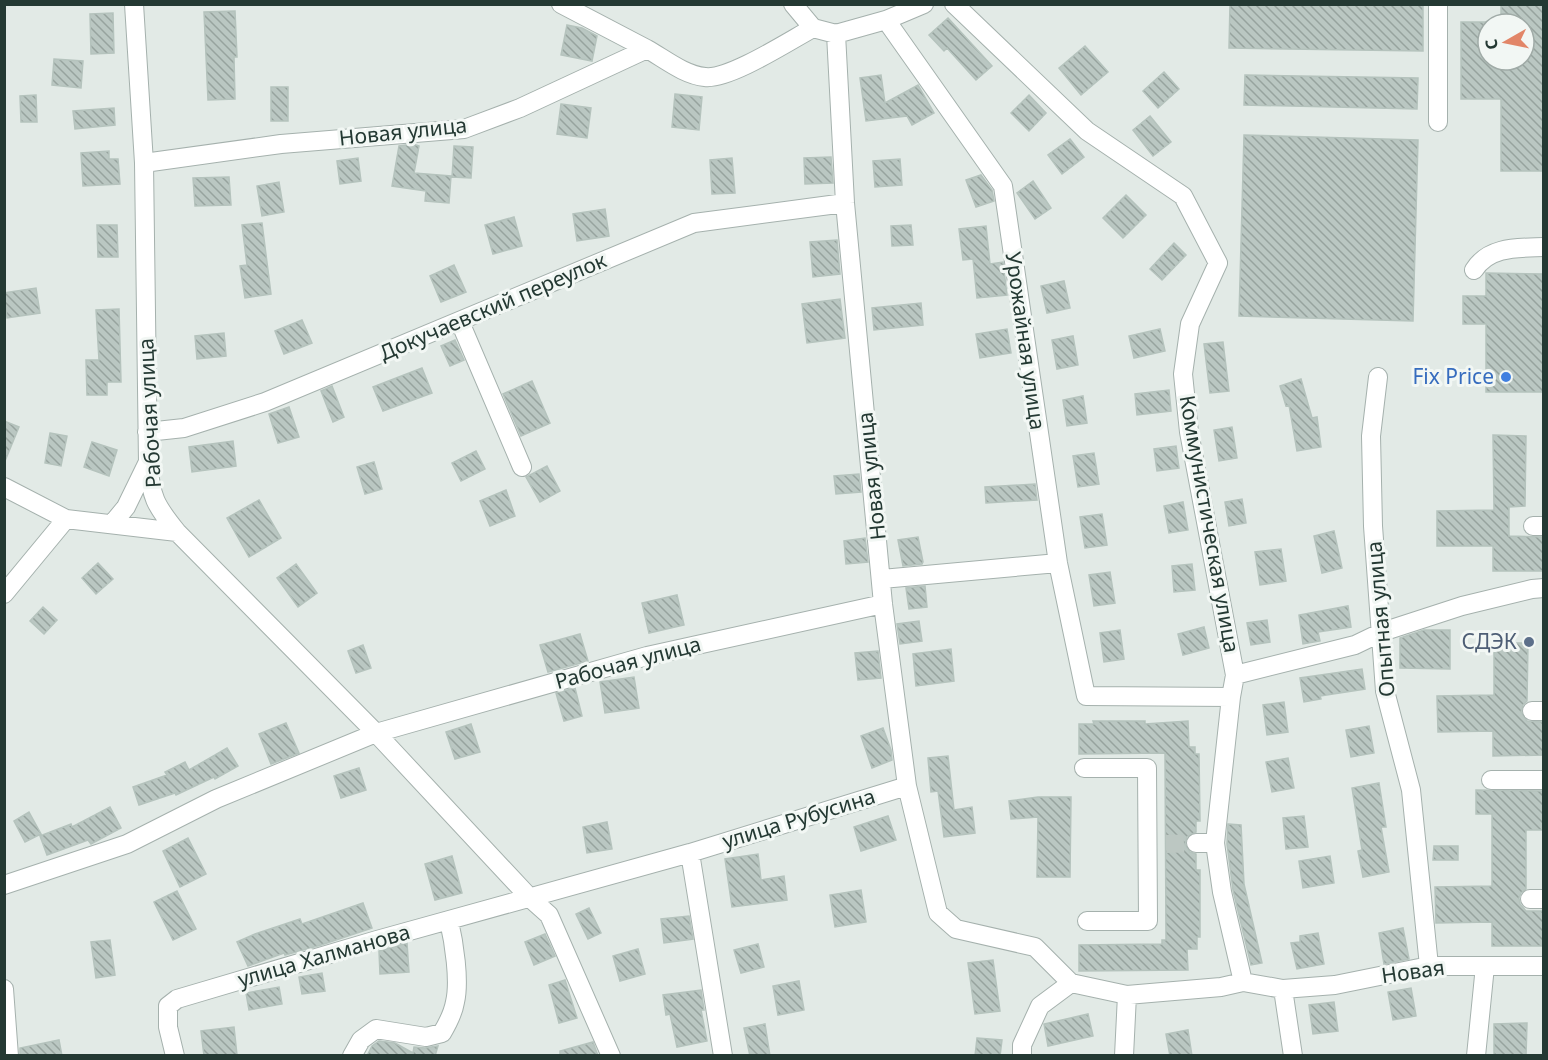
<svg xmlns="http://www.w3.org/2000/svg" width="1548" height="1060" viewBox="0 0 1548 1060" font-family="'Noto Sans',sans-serif">
<style>
.building{fill:url(#building-back-hatch);stroke:#b5c3bd;stroke-width:1.5}
.lines{fill:none;stroke-linecap:round;stroke-linejoin:round}
.minor-tunnel{stroke:#bcc7c2;stroke-width:18;stroke-dasharray:18 9;stroke-linecap:butt}
.minor-casing{stroke:#a5b1ad;stroke-width:20}
.minor{stroke:#fff;stroke-width:18}
.shop-dot{fill:#3f7fe0;stroke:#f2f7f4;stroke-width:2}
.service-dot{fill:#5c6f8a;stroke:#f2f7f4;stroke-width:2}
.labels{text-anchor:middle;stroke-width:6;stroke-linejoin:round;paint-order:stroke}
.street-label{font-size:21px;fill:#243933;stroke:#f2f7f4}
.shop-label{font-size:21px;fill:#366cbe;stroke:#f2f7f4;text-anchor:end}
.service-label{font-size:21px;fill:#4e5e75;stroke:#f2f7f4;text-anchor:end}
</style>
<defs>
<pattern id="building-back-hatch" width="6" height="6" patternUnits="userSpaceOnUse" patternTransform="scale(1.5)"><rect width="6" height="6" fill="#bac7c2"/><path d="M-1 5l2 2M0 0l6 6M5-1l2 2" fill="none" stroke="#97a39e"/></pattern>
</defs>
<rect width="100%" height="100%" fill="#e2eae6"/>
<path class="building" d="M1230,4H1423V51L1229,48Z
M1501,4H1544V171H1501V99H1461V22H1488V60H1524V24H1501Z
M235,11L237,57H234L235,99L208,100L204,12Z
M113,13L114,53L91,54L90,14Z
M948,18L992,66L976,80L947,48L944,51L929,35Z
M567,25L582,28L597,36L592,61L561,55Z
M1085,46L1108,72L1081,95L1059,68Z
M54,59L83,61L81,88L52,85Z
M1164,72L1179,89L1158,108L1143,91Z
M881,75L885,103L918,85L934,113L912,125L907,116L866,121L860,78Z
M1245,75L1418,78L1417,109L1244,105Z
M271,87H288V121H271Z
M675,94L702,97L699,130L672,127Z
M36,95L37,122H21L20,96Z
M1029,95L1046,113L1029,131L1011,113Z
M561,104L591,108L587,138L557,134Z
M114,108L115,125L75,129L73,111Z
M1150,116L1171,142L1153,156L1133,130Z
M1244,135L1418,140L1413,321L1239,316Z
M1070,139L1084,157L1062,174L1048,155Z
M413,144L419,146L414,173L451,176L449,203L425,201L426,191L392,186L399,146Z
M454,146L473,147L471,178L452,177Z
M109,151V159H118L120,184L83,186L81,153Z
M831,157L833,183L805,184L804,158Z
M358,158L361,181L340,184L337,161Z
M732,158L735,193L712,194L710,160Z
M900,159L902,185L875,187L873,161Z
M981,175L992,190L994,201L976,207L966,180Z
M229,177L231,205L195,206L193,178Z
M1033,181L1051,208L1035,219L1017,193Z
M279,182L284,212L262,216L257,186Z
M1126,195L1146,215L1123,238L1103,218Z
M605,209L609,236L577,241L573,214Z
M514,217L522,246L493,254L485,225Z
M262,223L271,294L245,298L240,266L247,265L242,225Z
M97,225H117L118,257H98Z
M911,225L913,245L892,246L891,226Z
M986,226L990,264L1003,262L1007,295L977,298L973,259L963,260L959,229Z
M837,240L840,274L813,277L810,242Z
M1174,243L1186,255L1162,280L1150,269Z
M454,265L466,292L441,302L430,276Z
M1486,273L1544,274V392H1486V324H1463V296H1486Z
M1064,281L1070,308L1047,313L1041,286Z
M36,288L40,313L7,318L4,293Z
M840,299L845,338L807,343L802,304Z
M921,303L923,325L874,330L872,308Z
M119,309L121,382H107V395H87L86,360H99L96,310Z
M302,320L312,343L284,354L275,331Z
M1007,329L1011,353L980,358L976,334Z
M1160,329L1165,351L1134,358L1129,336Z
M224,333L226,356L197,359L195,336Z
M1073,336L1078,365L1057,369L1052,340Z
M455,340L464,360L450,366L441,346Z
M1223,342L1229,391L1210,393L1204,344Z
M422,368L432,393L383,411L373,387Z
M1301,379L1312,418L1317,417L1321,447L1297,451L1289,405L1286,406L1280,386Z
M532,381L550,423L521,436L503,394Z
M332,386L344,417L333,422L321,391Z
M1169,390L1171,411L1137,415L1135,394Z
M1083,396L1087,423L1067,426L1063,400Z
M289,407L299,437L278,443L269,414Z
M4,421L19,427L5,461H4Z
M1232,427L1237,458L1219,461L1214,430Z
M50,433L67,436L61,466L45,463Z
M1493,435L1526,436L1525,506L1509,507V536L1544,537V571H1493V546H1437V511L1494,510Z
M233,441L236,466L192,472L189,447Z
M92,442L117,450L109,476L84,467Z
M1176,446L1179,468L1157,471L1154,449Z
M476,451L485,469L461,481L452,463Z
M1094,453L1099,484L1078,487L1073,456Z
M374,462L382,489L365,494L357,467Z
M547,466L560,491L540,502L526,477Z
M859,474L861,492L836,494L834,476Z
M1035,484L1037,500L986,503L985,487Z
M506,490L515,516L490,526L480,501Z
M1242,499L1246,523L1229,526L1225,502Z
M259,500L281,538L249,557L227,518Z
M1183,502L1188,530L1169,533L1164,506Z
M1102,514L1107,545L1085,548L1080,517Z
M1334,531L1342,568L1322,573L1314,536Z
M918,537L923,562L922,564L903,566L898,540Z
M865,538L868,562L846,564L844,541Z
M1281,549L1286,581L1260,585L1255,552Z
M98,563L113,579L96,594L82,578Z
M296,564L317,593L298,607L277,578Z
M1192,564L1195,590L1174,592L1172,566Z
M1110,572L1115,603L1094,606L1089,575Z
M925,586L927,607L909,609L906,588Z
M677,595L684,625L649,633L642,603Z
M1348,606L1351,627L1318,632L1320,641L1303,644L1299,615Z
M43,607L57,620L44,634L30,621Z
M1267,620L1270,642L1251,645L1247,623Z
M919,621L922,641L900,644L897,624Z
M1204,627L1209,648L1183,655L1178,634Z
M1120,630L1124,659L1104,662L1100,633Z
M1424,630H1450V669L1400,668V638Z
M580,634L588,661L548,672L540,645Z
M1494,643H1528L1527,701L1523,705L1521,712L1527,721L1544,722V755L1493,756V731L1438,732L1437,696L1494,695Z
M363,645L371,668L356,673L348,651Z
M951,649L954,681L916,686L913,654Z
M878,651L881,678L858,680L855,653Z
M1362,669L1365,689L1320,696L1321,699L1304,702L1300,678Z
M634,677L639,708L605,713L600,682Z
M575,688L582,716L564,721L556,693Z
M1284,702L1288,732L1267,735L1263,705Z
M1093,721H1145V724L1188,721L1189,747H1195V754H1199L1200,821H1196V832L1187,837L1185,844L1190,852L1196,854V870H1200V937H1197V949H1187L1188,970L1079,971V945L1162,944V940H1166L1165,753L1079,754V724H1094Z
M286,723L299,753L271,764L259,734Z
M471,724L480,752L455,759L446,732Z
M1369,726L1374,753L1351,757L1346,730Z
M883,728L891,750L892,760L872,768L861,736Z
M227,748L238,766L215,779L214,777L176,795L175,793L139,805L133,787L167,775L165,772L185,762L189,770Z
M948,756L954,810L972,807L975,833L944,837L938,791L931,792L928,758Z
M1288,758L1294,788L1272,792L1266,762Z
M359,768L366,790L341,798L334,776Z
M1379,783L1386,827H1381L1389,872L1363,877L1358,851L1362,850L1352,788Z
M1476,790L1544,791V830H1526V889L1521,893L1519,898L1520,904L1526,911H1544V946H1492V922L1436,923L1435,887L1492,886V814H1476Z
M1038,797H1071L1070,877H1037L1038,817L1011,819L1009,801Z
M110,807L121,828L91,844L88,840L47,855L40,836L71,824L72,827Z
M29,812L41,834L25,842L14,821Z
M888,816L896,840L861,851L854,827Z
M1304,816L1308,847L1286,849L1283,818Z
M607,822L612,849L587,853L583,827Z
M1228,824L1241,825L1244,884L1262,963L1251,965L1233,890L1227,844Z
M188,838L206,874L180,887L163,851Z
M1434,846H1458V860H1433Z
M758,854L761,880L784,876L787,900L732,907L725,859Z
M452,856L462,893L435,900L425,864Z
M1330,856L1334,883L1303,888L1299,861Z
M861,890L866,922L835,927L830,895Z
M177,891L196,929L173,940L154,902Z
M363,903L372,928L321,945L285,955L284,953L248,966L237,942L255,934L300,919L302,924Z
M589,908L601,933L588,939L576,914Z
M689,916L693,939L664,943L661,919Z
M1403,928L1409,959L1384,964L1379,933Z
M1318,933L1324,964L1297,969L1291,943L1300,942V936Z
M545,934L555,956L534,965L525,942Z
M110,940L115,975L96,978L91,942Z
M407,943L409,972L380,974L379,951Z
M758,944L764,967L741,973L734,950Z
M638,949L645,974L620,981L613,956Z
M993,960L1000,1011L975,1014L968,963Z
M322,973L325,991L302,994L299,977Z
M565,980L577,1018L559,1023L549,985Z
M799,981L804,1010L778,1015L773,986Z
M279,987L282,1004L249,1010L246,993Z
M1411,988L1416,1016L1393,1020L1388,992Z
M701,990L704,1010H701L707,1041L677,1047L670,1014L666,1015L663,995Z
M1334,1002L1338,1031L1313,1034L1309,1005Z
M1088,1014L1093,1036L1048,1046L1044,1024Z
M1527,1023L1526,1056H1494V1024Z
M765,1024L770,1056H750L744,1028Z
M234,1027L237,1055L204,1056L201,1031Z
M1188,1030L1192,1056H1170L1166,1034Z
M977,1038L1002,1040L1000,1056H975Z
M59,1040L62,1056H20V1048Z
M379,1041L395,1043L413,1053L414,1047L425,1048L438,1046L435,1056H367L372,1046Z
M593,1042L598,1056H560V1051Z"/>
<g class="lines">
<path class="minor-tunnel" d="M1166,844L1196,843"/>
<g class="minor-casing">
<path id="minor" d="M134,4L144,163L148,463C151,497 155,505 177,532L376,733L530,898L549,915L611,1056
M561,4L647,49
M793,4L813,28
M954,4L1087,131L1183,196L1218,263L1190,324L1183,374L1189,432L1235,675L1231,697L1215,843L1222,892L1243,982L1283,989L1293,1056
M886,20L1003,186L1058,563L1086,696L1231,697
M836,34L845,203L883,604L907,786L938,913L956,929L1035,947L1071,983L1127,995L1221,987L1243,982
M1438,122V4
M144,163L281,144L464,129L520,108L647,49C665,59 684,75 705,77C729,80 789,41 813,28L836,34L886,20L924,4
M1474,270C1489,246 1518,248 1544,247
M460,322L522,467
M1378,377L1371,436L1373,526L1385,691L1411,790L1429,966
M147,432L184,428L265,402L694,223L845,203
M4,487L66,519L177,532
M112,524L126,507L147,464
M1533,526H1544
M882,579L1058,563
M4,594L66,519
M1235,675L1355,645L1382,632L1462,606L1532,589L1544,588
M1532,711H1544
M1084,768H1147L1148,921H1087
M1491,780H1544
M1196,843H1215
M4,885L127,844L216,799L376,733L647,656L883,604
M1530,899H1544
M4,989L9,1056
M1283,989L1335,985L1429,966H1544
M175,1056L168,1027V1006L177,999L377,940L690,853
M352,1056L361,1040L376,1029L426,1037L442,1033C448,1023 453,1014 455,1002C460,981 454,942 449,921
M723,1056L690,853L907,786
M1022,1056V1045L1040,1006L1071,983
M1124,1056L1127,995
M1476,1056L1485,966"/>
</g>
<use href="#minor" class="minor"/>
</g>
<circle class="shop-dot" cx="1506" cy="377" r="6"/>
<circle class="service-dot" cx="1529" cy="642" r="6"/>
<g class="labels">
<g class="street-label">
<text transform="translate(403 132) rotate(-6)" y="7">Новая улица</text>
<text transform="translate(493 307) rotate(-23)" y="7">Докучаевский переулок</text>
<text transform="translate(1025 341) rotate(82)" y="7">Урожайная улица</text>
<text transform="translate(150 413) rotate(-93)" y="7">Рабочая улица</text>
<text transform="translate(872 476) rotate(-96)" y="7">Новая улица</text>
<text transform="translate(1209 524) rotate(80)" y="7">Коммунистическая улица</text>
<text transform="translate(1381 619) rotate(-95)" y="7">Опытная улица</text>
<text transform="translate(628 663) rotate(-15)" y="7">Рабочая улица</text>
<text transform="translate(799 819) rotate(-17)" y="7">улица Рубусина</text>
<text transform="translate(324 956) rotate(-16)" y="7">улица Халманова</text>
<text transform="translate(1413 972) rotate(-8)" y="7">Новая</text>
</g>
<g class="shop-label">
<text x="1494" y="384">Fix Price</text>
</g>
<g class="service-label">
<text x="1517" y="649">СДЭК</text>
</g>
</g>
<rect width="1548" height="1060" fill="none" stroke="#243933" stroke-width="12"/>
<g transform="translate(1506 42) rotate(261)"><circle r="28" fill="#f2f7f4" stroke="#a0aba7" stroke-width="1.5"/>
<path d="M0-4.5L10 22L0 15L-10 22Z" fill="#e28668"/>
<text y="-9" font-size="16" font-weight="bold" text-anchor="middle" fill="#243933">С</text>
</g>
</svg>
